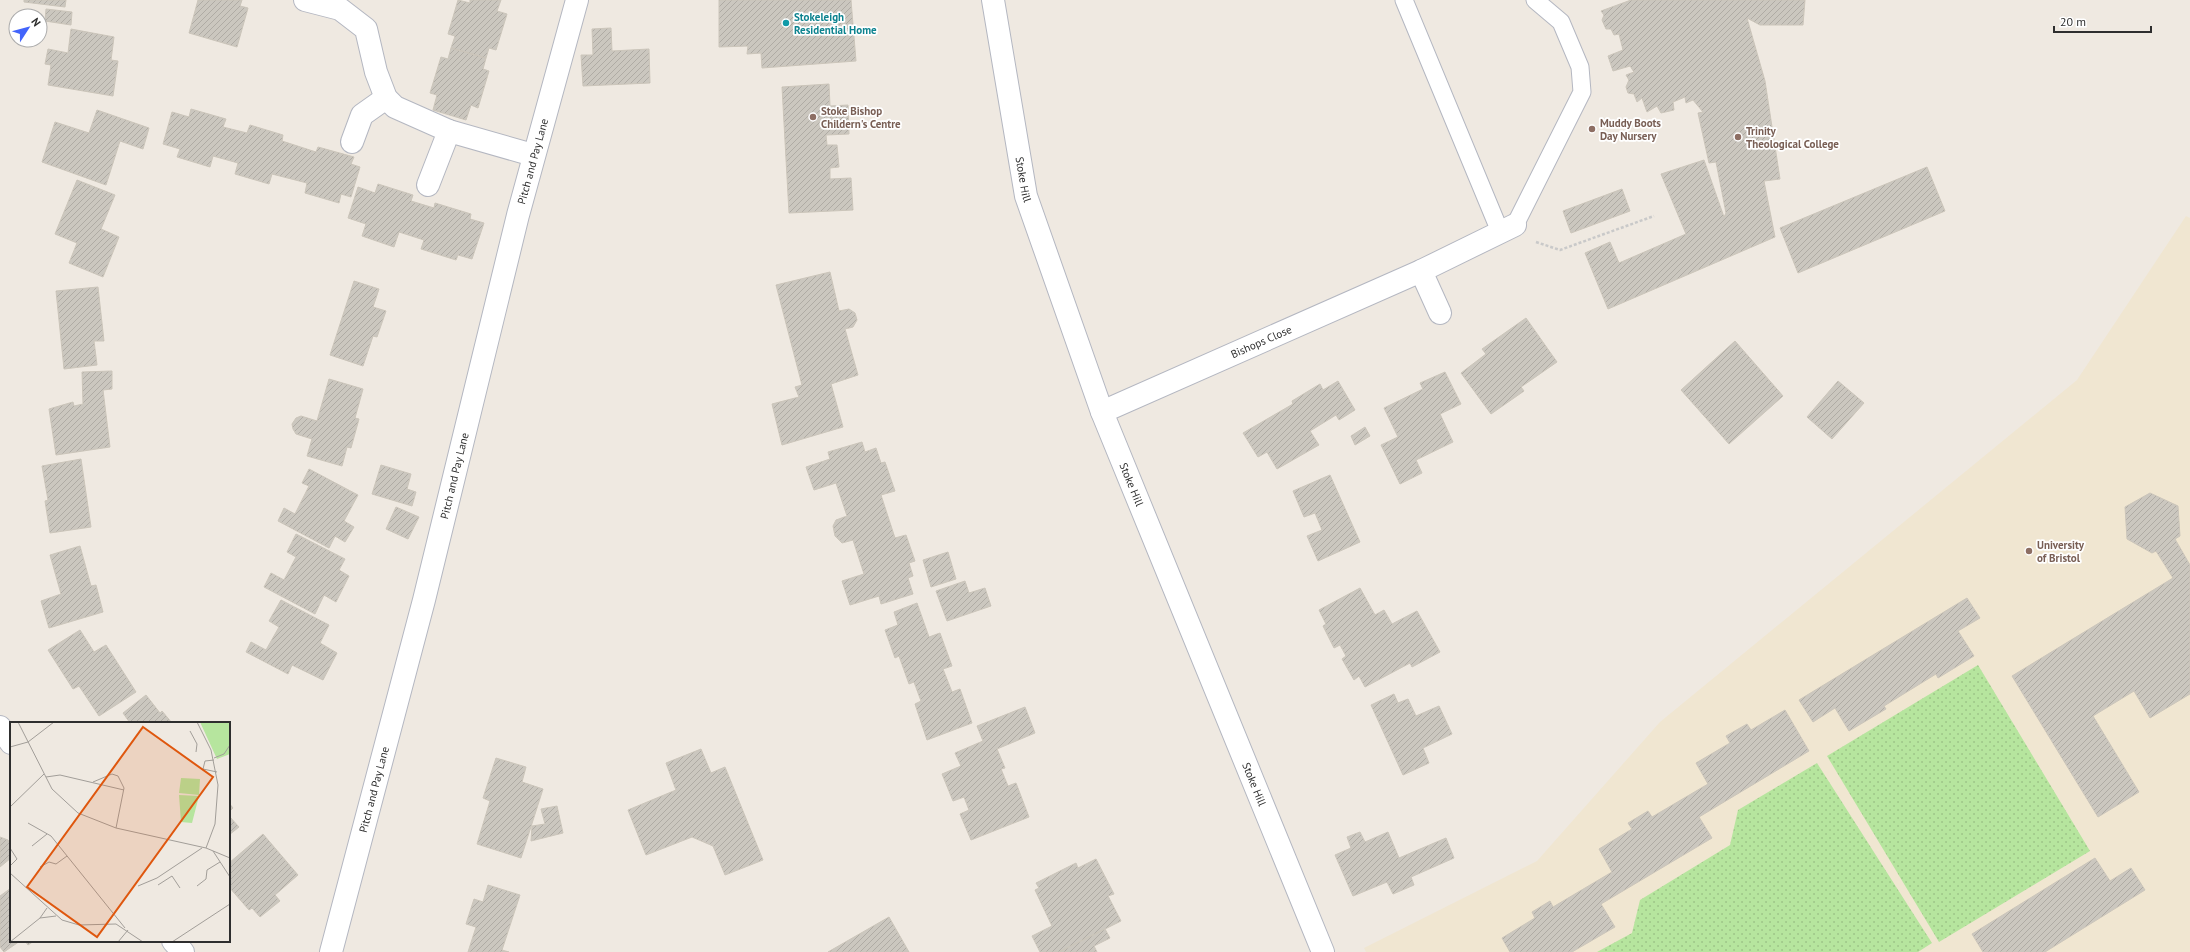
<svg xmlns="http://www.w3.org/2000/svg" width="2190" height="952" viewBox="0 0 2190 952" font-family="'PT Sans',sans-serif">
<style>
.education{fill:#f0e6d1}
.grass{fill:url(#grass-dots)}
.building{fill:url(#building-hatch);stroke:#cbc5ba}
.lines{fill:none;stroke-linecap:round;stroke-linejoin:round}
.lane-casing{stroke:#b4b7c1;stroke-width:19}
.street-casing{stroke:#b4b7c1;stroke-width:24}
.path{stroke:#c9c9c9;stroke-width:2.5;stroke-dasharray:3 2;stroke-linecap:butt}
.lane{stroke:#fff;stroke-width:17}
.street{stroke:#fff;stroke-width:22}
.culture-dot{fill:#0f9aa8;stroke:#fff;stroke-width:1.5}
.education-dot{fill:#8d6e63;stroke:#fff;stroke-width:1.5}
.labels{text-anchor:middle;stroke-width:3.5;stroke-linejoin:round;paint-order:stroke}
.culture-label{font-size:11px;font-weight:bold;fill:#0d838f;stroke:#fff;text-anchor:start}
.education-label{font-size:11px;font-weight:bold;fill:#785e54;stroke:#fff;text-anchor:start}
.street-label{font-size:11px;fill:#2e2e2e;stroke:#fff}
.inset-road{fill:none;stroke:#a29e99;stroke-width:1}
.view{fill:#df570e;fill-opacity:0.15;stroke:#df570e;stroke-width:2}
.inset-edge{fill:none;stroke:#2e2e2e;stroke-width:2}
</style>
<defs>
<pattern id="grass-dots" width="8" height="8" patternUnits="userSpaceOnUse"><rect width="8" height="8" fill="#b6e59e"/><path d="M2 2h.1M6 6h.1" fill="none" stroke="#9dc588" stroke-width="1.8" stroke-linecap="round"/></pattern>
<pattern id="building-hatch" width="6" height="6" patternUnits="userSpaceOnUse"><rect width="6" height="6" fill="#cbc7bf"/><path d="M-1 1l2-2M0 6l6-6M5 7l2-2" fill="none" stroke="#afaba4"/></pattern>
</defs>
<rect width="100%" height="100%" fill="#efe9e1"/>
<path class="education" d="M2186,216L2190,218V952H1366L1364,948L1537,861L1660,722L2077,380Z"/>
<path class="grass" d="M1978,665L2090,851L1939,942L1827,756Z
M1817,763L1932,943L1918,952H1597L1632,933L1640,900L1730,845L1738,810Z"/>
<path class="building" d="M24,0H66L65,7L24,2Z
M198,0H242L240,6L248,8L237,47L189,33Z
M458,0L470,3V0H501L497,11L507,14L496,50L489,48L486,58L451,48L455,36L448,34Z
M719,0H851L856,61L762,68L761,53L747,54L748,46L719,47Z
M1631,0H1805L1803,25H1760L1747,18L1765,81L1780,179L1764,181L1775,237L1608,309L1585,253L1610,242L1619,263L1686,234L1661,174L1704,160L1724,217L1726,213L1716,162L1709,163L1698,113L1703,112L1693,100L1686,103L1685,97L1673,102L1674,110L1661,113L1657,106L1647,112L1642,98L1637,102L1634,94L1628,93L1626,87L1629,80L1626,75L1634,72L1630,66L1613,71L1608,56L1623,50L1619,34L1614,35L1611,29H1606L1602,20L1604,15L1601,11Z
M46,9L72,12L71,25L45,21Z
M611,28L612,51L649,49L650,83L583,86L581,55H593L592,29Z
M71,29L114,37L111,60L118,61L113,96L48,85L51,65L45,64L48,49L68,53Z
M451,48L486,58L483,69L489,71L478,108L471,105L466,120L433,110L437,95L430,93L441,57L448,59Z
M829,84L830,106L848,105L849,134L826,135L827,145H837L839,167L830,168V179L851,178L853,210L789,213L782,87Z
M191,109L226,119L223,127L247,133L250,125L283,135L282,141L316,152L318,147L354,157L351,164L360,167L351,197L341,194L339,203L305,193L307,183L272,174L269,184L235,174L238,163L213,156L210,167L177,157L180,149L163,144L172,112L189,117Z
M97,110L149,128L143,149L120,141L106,185L42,162L55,122L89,133Z
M1927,167L1945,211L1798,273L1780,228Z
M77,180L115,195L101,229L119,237L103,277L69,263L77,243L55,234Z
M378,184L413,195L411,201L434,208L435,203L471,214L470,219L484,223L472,259L458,255L456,260L421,249L424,240L399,232L394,247L362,236L366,224L348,218L358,187L375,193Z
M1622,189L1630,211L1571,233L1563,211Z
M830,272L839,311L849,309L855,313L857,320L853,327L845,329L858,375L831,384L843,427L782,445L772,404L799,397L795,387L802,385L776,285Z
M354,281L379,289L373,307L386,311L377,337L373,336L363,366L330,355Z
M98,287L104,341H94L97,365L64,369L56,291Z
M1526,318L1557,362L1521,387L1524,391L1491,414L1461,373L1486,354L1482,349Z
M1735,341L1783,396L1729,444L1681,390Z
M112,371V389L103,390L110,447L56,455L49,409L73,402L74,406L83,404L82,372Z
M1445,372L1461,404L1440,414L1453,442L1416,460L1422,473L1400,484L1381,445L1398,437L1384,408L1423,389L1420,383Z
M329,379L363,389L355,418L359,419L351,448L347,447L342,466L307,456L312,439L296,434L293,429L292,424L296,418L301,416L317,421Z
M1338,381L1355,410L1339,420L1336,415L1310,431L1319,445L1277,469L1267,452L1258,457L1243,433L1293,404L1292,401L1320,384L1323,390Z
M1838,381L1864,403L1832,439L1807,417Z
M1365,427L1370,436L1355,445L1351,436Z
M862,442L865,452L876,448L881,463L885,462L895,491L881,495L895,538L906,535L915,561L909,563L913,576L908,578L913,594L881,604L879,596L850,605L842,581L864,574L853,540L842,543L835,536L833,526L836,520L847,516L836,483L814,490L806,467L830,459L828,452Z
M81,459L91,527L50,533L45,501L48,500L42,466Z
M381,465L411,474L407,489L416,492L412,506L372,494Z
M309,469L358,495L344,521L354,527L345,542L335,536L329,548L278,521L284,508L295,514L309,486L302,483Z
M1330,475L1360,542L1318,561L1307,536L1322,530L1315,513L1304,517L1293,491Z
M2150,493L2178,506L2180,536L2175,539L2190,565V694L2150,718L2134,691L2093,716L2139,792L2098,817L2012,676L2173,578L2156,551L2152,553L2127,539L2125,507Z
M396,507L419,517L408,539L386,529Z
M296,534L345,559L339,570L349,576L336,602L324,595L315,614L264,587L271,573L284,580L296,557L287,552Z
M80,546L91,586L96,585L103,612L49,628L41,601L61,594L50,555Z
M948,552L956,579L931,587L923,560Z
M965,581L969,593L985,588L991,606L947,621L936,591Z
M1360,588L1375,615L1384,610L1392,624L1417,611L1440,652L1412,667L1410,663L1365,687L1359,676L1354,680L1342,659L1346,656L1340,645L1334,648L1323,626L1326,624L1319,610Z
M1967,598L1980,618L1958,631L1974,656L1938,678L1936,674L1884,706L1886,709L1849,731L1835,708L1813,722L1799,700Z
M281,600L329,625L320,643L337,653L323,680L292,665L288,674L246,652L251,642L266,650L279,627L269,621Z
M917,603L929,637L940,633L952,666L943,669L952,692L960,689L972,723L927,740L915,704L921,701L914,682L909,684L899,656L895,658L885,630L898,625L894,612Z
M80,630L94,652L106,645L136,692L99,716L79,686L73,689L48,650Z
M1394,694L1398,703L1408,699L1416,716L1439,706L1452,734L1423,748L1429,763L1403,775L1371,705Z
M146,695L160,713L162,711L172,723H130L123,713Z
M1025,707L1035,733L997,749L1005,768L1001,769L1008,786L1016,783L1029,817L971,840L960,814L969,810L964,797L953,801L942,774L961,766L955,753L983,741L977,726Z
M1785,710L1809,751L1699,817L1712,838L1601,904L1615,927L1572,952H1510L1502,938L1535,918L1532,912L1550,901L1553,907L1612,872L1599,849L1632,829L1628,823L1648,811L1652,817L1708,784L1696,763L1730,743L1726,736L1747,724L1751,730Z
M701,749L711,773L725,767L763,860L725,875L713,846L692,837L646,855L628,810L676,790L666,763Z
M496,758L526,767L522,782L543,789L521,858L477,844L490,801L483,798Z
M229,803L233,808L229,812Z
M557,806L563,833L531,841L532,826L545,824L541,809Z
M229,816L239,827L229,835Z
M1360,832L1365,842L1388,832L1399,858L1446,838L1454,858L1411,877L1414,885L1393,894L1387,882L1353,896L1335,855L1351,848L1347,837Z
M263,834L298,875L275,895L280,901L260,917L252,908L249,910L229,887V863Z
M0,837L8,840L11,845V858L0,867Z
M2095,858L2110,881L2131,868L2145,890L2045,952H1983L1972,934Z
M1096,859L1114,894L1108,896L1121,921L1059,952H1040L1032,936L1052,926L1035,890L1039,888L1036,883L1076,863L1078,868Z
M488,885L520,895L502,950L509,952H468L476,927L466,924L474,899L483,902Z
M11,888V941H20L4,952L0,947V896Z
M889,917L909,952H828Z
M1105,929L1110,938L1094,946L1097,952H1059Z
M25,941H34L28,945Z"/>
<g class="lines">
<g class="lane-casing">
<path id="lane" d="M1404,0L1501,234
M1515,225L1582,92L1580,67L1561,22L1535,0"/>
</g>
<g class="street-casing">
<g id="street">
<path d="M305,0L340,9L366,29L376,72L386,98L395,107L449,131L533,155"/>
<path id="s1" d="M993,0L1026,196L1102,412L1323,952"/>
<path d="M352,142L362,115L386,98"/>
<path d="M428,185L449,131"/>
<path d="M1421,271L1440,313"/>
<path id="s2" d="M1102,412L1421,271L1515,225"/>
<path d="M0,727L11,743"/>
<path d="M173,941L183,952"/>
<path id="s3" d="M331,952L424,600L518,215L577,0"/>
</g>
</g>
<path class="path" d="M1536,242L1560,250L1654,216"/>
<use href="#lane" class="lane"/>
<use href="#street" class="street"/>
</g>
<circle class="culture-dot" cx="786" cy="23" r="4"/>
<g class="education-dot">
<circle cx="813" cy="117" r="4"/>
<circle cx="1592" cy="129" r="4"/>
<circle cx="1738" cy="137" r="4"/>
<circle cx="2029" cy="551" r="4"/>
</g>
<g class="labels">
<g class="culture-label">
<text x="794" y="21">Stokeleigh<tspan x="794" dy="13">Residential Home</tspan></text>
</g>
<g class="education-label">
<text x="821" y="115">Stoke Bishop<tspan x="821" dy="13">Childern's Centre</tspan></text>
<text x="1600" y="127">Muddy Boots<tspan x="1600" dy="13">Day Nursery</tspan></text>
<text x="1746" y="135">Trinity<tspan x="1746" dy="13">Theological College</tspan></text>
<text x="2037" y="549">University<tspan x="2037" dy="13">of Bristol</tspan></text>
</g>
<g class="street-label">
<text dy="4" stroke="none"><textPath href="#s3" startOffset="816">Pitch and Pay Lane</textPath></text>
<text dy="4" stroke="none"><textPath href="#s1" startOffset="182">Stoke Hill</textPath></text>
<text dy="4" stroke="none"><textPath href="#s2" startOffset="174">Bishops Close</textPath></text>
<text dy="4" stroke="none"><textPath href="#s3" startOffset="492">Pitch and Pay Lane</textPath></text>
<text dy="4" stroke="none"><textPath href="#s1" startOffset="506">Stoke Hill</textPath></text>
<text dy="4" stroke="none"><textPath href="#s1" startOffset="830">Stoke Hill</textPath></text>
<text dy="4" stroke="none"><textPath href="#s3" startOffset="168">Pitch and Pay Lane</textPath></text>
</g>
</g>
<g transform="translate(10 722)">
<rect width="220" height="220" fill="#efe9e1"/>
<path d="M190,0H220V32L207,37ZM171,56L190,57L189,73L169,71ZM169,73L189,74L182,101L171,100Z" fill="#b6e59e"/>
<path class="inset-road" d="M8,0L42,67L68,91L106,106L196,126L220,136M187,0L201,28L208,63L205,102L196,126M180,9L187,22L186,30M0,25L18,20L44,0M204,36L214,32L220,23M204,38L195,39L193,47L207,50M36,55L50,53L114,68M83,60L102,52L108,54L114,66L106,106M0,85L34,52M18,101L41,114L115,206M22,124L37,112M0,126L7,137L0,144M203,129L220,155M30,145L39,140L46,142L57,134M0,151L52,198L69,203L106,202L133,220M148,163L162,154L170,166M128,164L147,156L192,126M187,164L196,157L197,148L210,140M30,196L46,194M0,220L30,196L37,186M108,220L118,208M162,220L220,182"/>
<path class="view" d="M133,5L203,55L87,215L17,165Z"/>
<rect width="220" height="220" class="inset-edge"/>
</g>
<g transform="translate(28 28) rotate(54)"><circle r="19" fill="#ffffff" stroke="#ababab"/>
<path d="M0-3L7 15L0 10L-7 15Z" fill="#4264fb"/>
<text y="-6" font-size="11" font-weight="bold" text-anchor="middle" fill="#2e2e2e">N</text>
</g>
<path d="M2054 26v6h97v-6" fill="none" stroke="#2e2e2e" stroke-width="2"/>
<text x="2060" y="26" font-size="12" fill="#2e2e2e" stroke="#ffffff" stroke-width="3" paint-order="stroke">20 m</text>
</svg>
